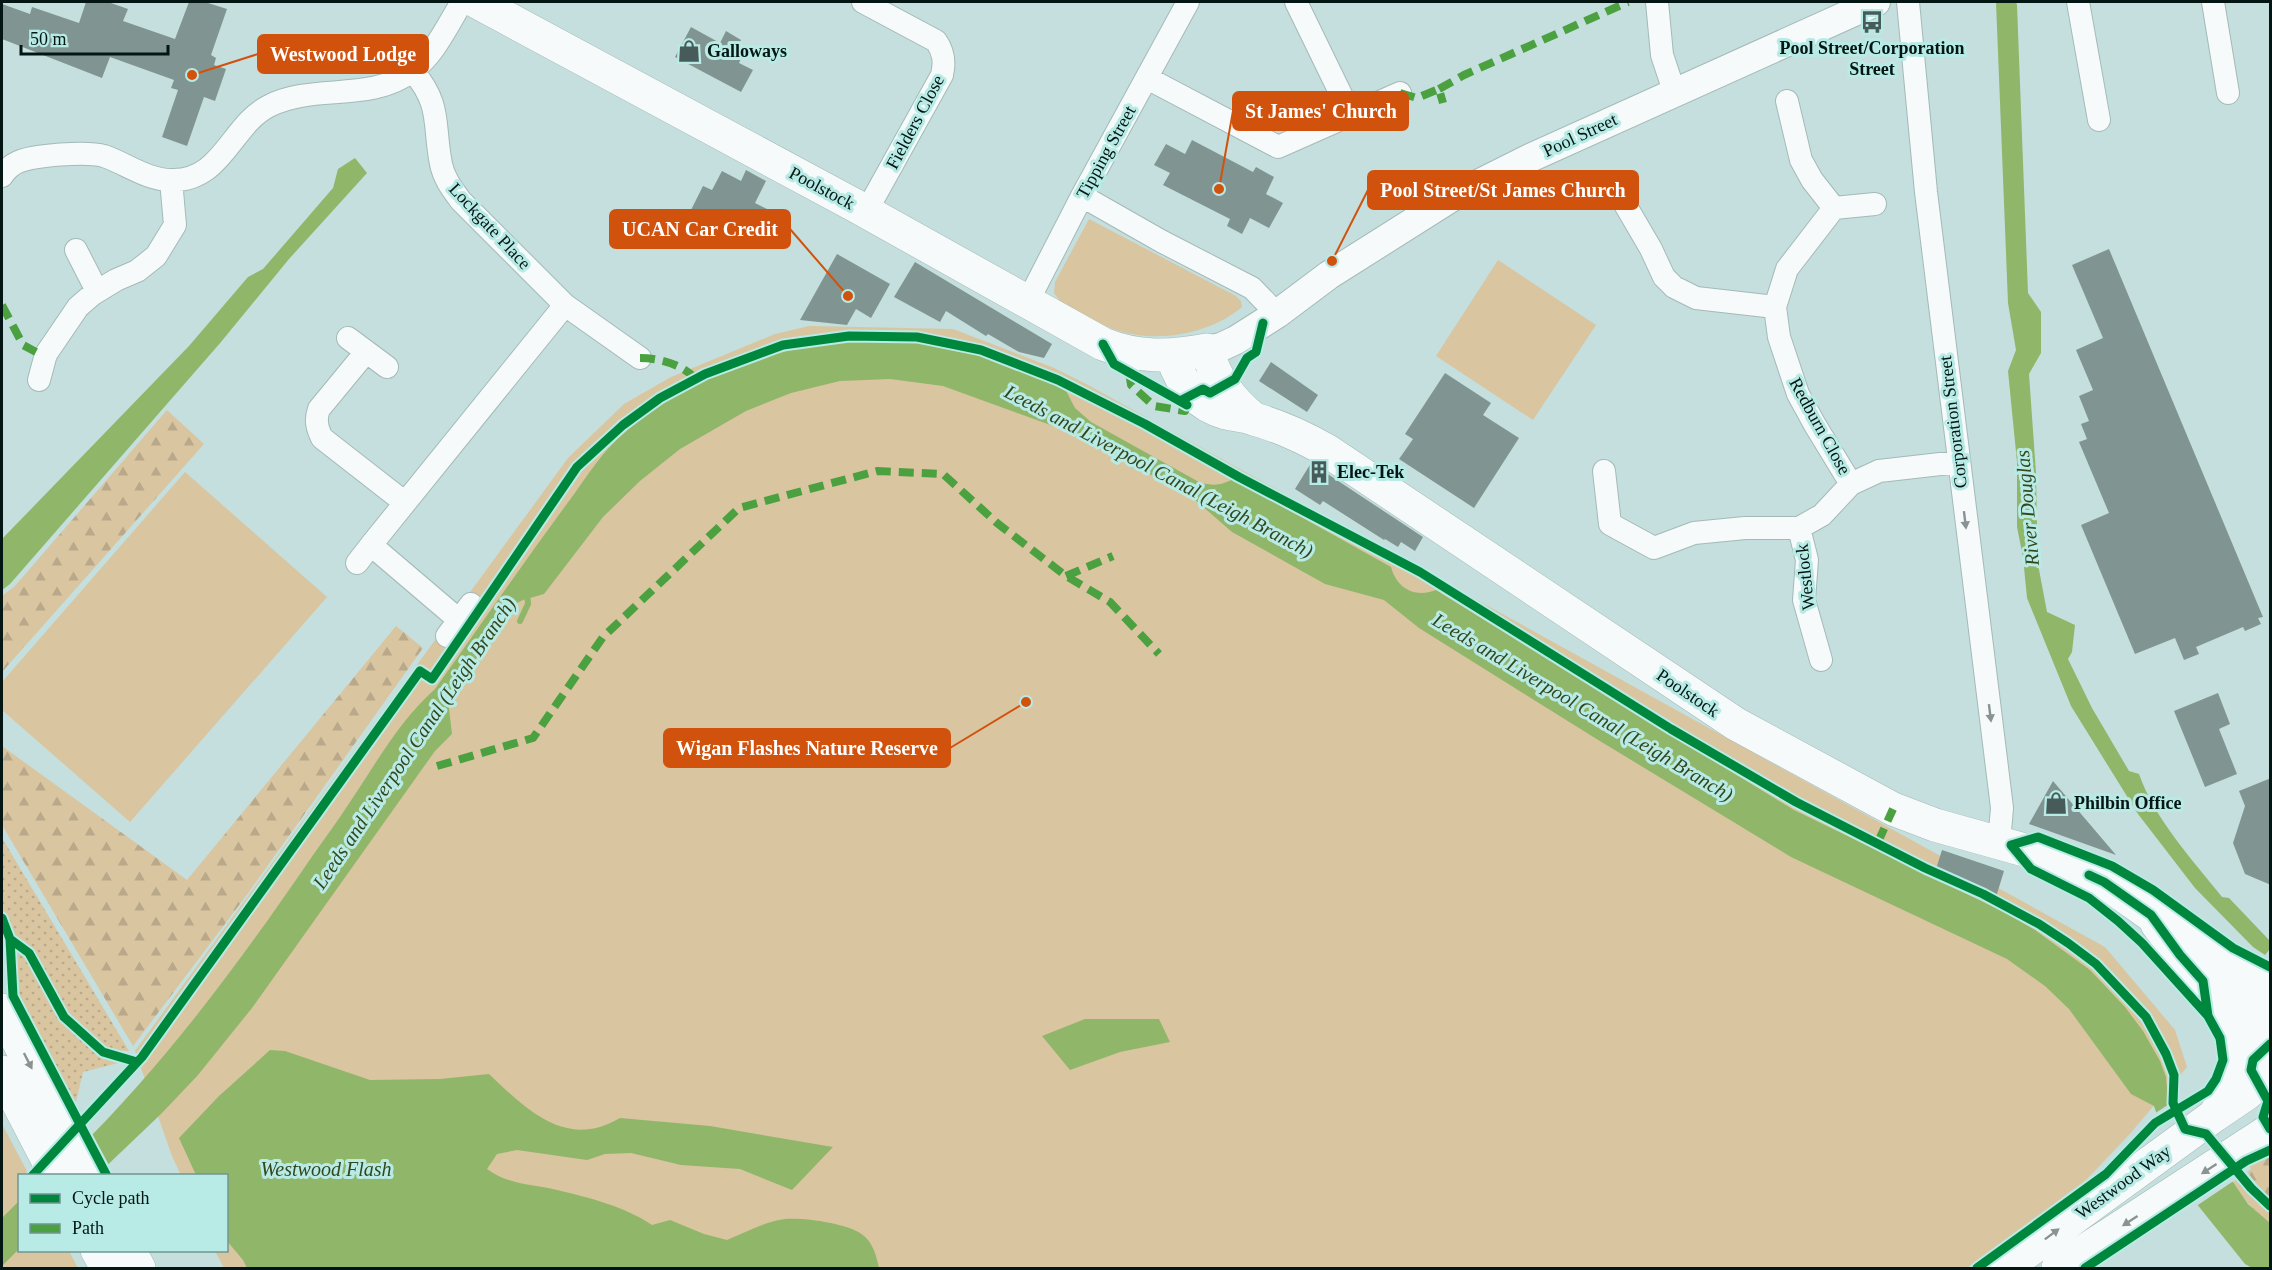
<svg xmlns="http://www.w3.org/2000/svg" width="2272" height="1270" viewBox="0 0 2272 1270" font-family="'Times New Roman',serif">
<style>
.grass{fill:url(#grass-dots)}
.forest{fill:url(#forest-firs)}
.green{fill:#d9c5a0}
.water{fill:#90b66a}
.pier{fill:#c4dfdd}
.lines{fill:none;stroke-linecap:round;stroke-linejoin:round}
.stream{stroke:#90b66a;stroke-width:6}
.building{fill:#809591}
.minor-casing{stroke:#a4bab8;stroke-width:24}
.tertiary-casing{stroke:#a4bab8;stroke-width:30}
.secondary-casing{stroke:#a4bab8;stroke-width:34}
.trunk-casing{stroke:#a4bab8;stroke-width:34}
.minor{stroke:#f6fafa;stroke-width:22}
.tertiary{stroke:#f6fafa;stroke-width:28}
.secondary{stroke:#f6fafa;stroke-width:33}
.trunk{stroke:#f6fafa;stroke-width:33}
.quiet{stroke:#4ba13f;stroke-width:8;stroke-dasharray:15 8;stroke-linecap:butt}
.cycleway-casing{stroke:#b8ebe6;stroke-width:13}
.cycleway{stroke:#00873e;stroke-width:9}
.oneway{fill:#899392}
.labels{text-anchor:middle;stroke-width:6;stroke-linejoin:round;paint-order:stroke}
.poi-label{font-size:18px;font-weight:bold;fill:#031614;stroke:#b8ebe6;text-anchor:start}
.street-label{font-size:18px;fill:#031614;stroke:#b8ebe6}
.water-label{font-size:20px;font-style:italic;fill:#34461c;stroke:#b8ebe6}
.leader{fill:none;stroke:#d1520d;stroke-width:2}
.callout-dot{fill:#d1520d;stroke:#b8ebe6;stroke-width:2}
.callout{fill:#d1520d;stroke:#d1520d;stroke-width:2}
.callout-label{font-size:20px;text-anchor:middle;font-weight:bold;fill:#fff}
</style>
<defs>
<pattern id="grass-dots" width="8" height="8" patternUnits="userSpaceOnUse" patternTransform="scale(1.5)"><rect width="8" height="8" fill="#d9c5a0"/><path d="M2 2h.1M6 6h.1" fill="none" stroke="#b9a889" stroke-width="1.8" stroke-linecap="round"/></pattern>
<pattern id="forest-firs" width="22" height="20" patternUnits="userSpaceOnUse" patternTransform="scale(1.5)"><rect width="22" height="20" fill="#d9c5a0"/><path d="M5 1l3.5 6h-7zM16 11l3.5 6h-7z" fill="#b9a889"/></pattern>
</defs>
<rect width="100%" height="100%" fill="#c4dfdd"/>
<path class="grass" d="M2,838L129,1051L109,1050L68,1014L31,951L13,937L2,907Z
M13,944L26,954L61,1020L103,1056L122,1062L83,1072L74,1110L17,1011Z
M2238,1178L2270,1213V1223C2255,1211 2243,1199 2233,1182Z"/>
<path class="forest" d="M167,410L204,444L2,672V596L15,586Z
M396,626L423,648L246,896L133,1046L2,825V746L187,880Z
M2261,1158H2270V1200L2247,1172L2251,1169L2249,1165Z"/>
<path class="green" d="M1089,219L1236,296L1241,301L1242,307C1210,334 1159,343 1119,331C1099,325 1079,311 1060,301L1054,293L1055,282Z
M1498,260L1596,325L1533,420L1436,356Z
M809,326L953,329L1054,368L1088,385L2105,947L2175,1030L2187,1067L2128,1136L2086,1180L1967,1268H224L215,1251L226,1250V1176L181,1175L172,1156L135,1051L568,458L624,404L671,377L775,334Z
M185,472L327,597L130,822L2,710V682Z
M2,1124L29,1175L20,1176V1250L69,1251L78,1268H2Z"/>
<path class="water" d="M1996,2H2016L2017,5L2028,293L2041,312V353L2029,374L2036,473L2037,528L2034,543L2047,612L2075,625L2072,652L2068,659L2092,708L2129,771L2139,774C2155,820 2192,859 2222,897L2229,898L2270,941V949L2265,955L2253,947L2195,888L2138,814L2071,706L2027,598L2023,557L2017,527V462L2008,371L2016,350L2008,303Z
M355,158L367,173L289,259L221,342L10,584L2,590V539L189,346L248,277L263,269L333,188L338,169Z
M850,340C893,340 937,342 978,355C1007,363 1036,376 1064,387L1075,408L1091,422L1199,482C1213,486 1220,486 1233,479L1391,567C1397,589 1415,598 1436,590L1794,810L2008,914L2035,930L2090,970L2125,1007L2143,1031L2160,1061L2166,1077L2168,1099L2184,1134L2233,1182L2248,1204L2270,1223V1268H2252L2245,1264L2196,1203L2170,1153L2154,1106L2131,1094L2069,1009L2045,986L2007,959L1791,857L1595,738L1419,628L1384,600L1325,584L1232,532L1193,498L1081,436L943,386L890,379L840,381L791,393L746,411L680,449L640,481L603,517L544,594L523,600L513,605L448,700L452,734L435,751L252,1008L198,1075L162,1113L97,1175L74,1153C165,1064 240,962 311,858C324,839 338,821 350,802C377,762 399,721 435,689C481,625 525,560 572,497C587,476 603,451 623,434C683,381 772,347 850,340Z
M1085,1019H1159L1170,1042L1120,1052L1070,1070L1042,1036Z
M270,1050L285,1051L370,1080L440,1079L489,1074C527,1110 566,1150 620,1118L710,1126L833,1147L792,1190L740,1169L681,1165L631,1153L605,1154L587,1160L517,1150L497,1154L487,1169C509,1185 531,1184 557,1190C590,1198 624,1206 652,1225L670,1220L704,1234L727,1240C744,1233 760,1224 779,1220C797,1216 844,1223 860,1233C873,1241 876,1255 879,1268H247L243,1260L227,1241L226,1176L196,1175L179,1138L219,1096Z
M19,1201V1249L2,1266V1218Z"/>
<path class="pier" d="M2172,1102L2187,1132L2198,1136L2235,1180L2195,1207L2167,1154L2154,1114Z
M91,1132L110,1167L101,1176L72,1151Z"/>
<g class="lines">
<path class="stream" d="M520,621L528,604L527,592"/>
</g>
<path class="building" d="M86,2H108L128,9L123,21L175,39L189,2H205L227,9L211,55L216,58L214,65L226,69L215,101L204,97L187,146L162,137L178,90L171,88L174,80L110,57L102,78L2,39V4L30,14L32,7L79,23Z
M691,27L720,43L726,31L741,40L736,50L743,54L739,63L753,70L741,92L675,57Z
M1192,140L1253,172L1256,167L1274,177L1266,194L1283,203L1269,228L1250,218L1242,234L1227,226L1230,219L1163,185L1170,173L1154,165L1166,144L1185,154Z
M746,170L766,181L755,203L779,215L765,243L710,215L696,242L679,234L703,186L712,190L722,171L741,181Z
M2109,249L2263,617L2258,618L2261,624L2245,631L2243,627L2196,647L2199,654L2184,660L2175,638L2135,654L2081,525L2109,513L2079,442L2087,439L2081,424L2089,421L2079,396L2093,390L2076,350L2103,338L2072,265Z
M837,254L890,284L871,318L856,309L847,325L800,320Z
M915,262L1052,344L1044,358L1019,352L988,334L986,336L946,311L940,322L894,297Z
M1271,362L1318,395L1307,412L1259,381Z
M1445,373L1491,403L1483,415L1519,438L1474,508L1399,459L1413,439L1405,434Z
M1311,463L1423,537L1415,551L1401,542L1398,547L1385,539L1384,540L1323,501L1320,505L1295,489Z
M2218,693L2230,724L2219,729L2237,774L2205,787L2174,711Z
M2271,778V885L2245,874L2233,843L2245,806L2239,791Z
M2053,781L2116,855L2029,824Z
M1942,850L2004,871L1996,897L1936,869Z"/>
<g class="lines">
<g class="minor-casing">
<path id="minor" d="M863,2L936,41C944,52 945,62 942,75L866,212
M1296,2L1351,115
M1657,2L1662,55L1674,91
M1908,2L1926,192L2002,808L1999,842
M2078,2L2099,120
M2213,2L2228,93
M413,71C442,106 433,123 441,164C444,179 453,190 461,201L565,305L371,545L459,620
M1147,78L1278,147L1400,93
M1787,101L1801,160L1812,180L1834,208L1875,204
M2,176C6,170 11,165 18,162C34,155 87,151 104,156C127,164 147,180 171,180C222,182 231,125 269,106C314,83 370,103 412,71C435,54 447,26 462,2
M1082,196L1161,241L1252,288L1277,314
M1623,201L1651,249L1664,277L1674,287L1696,298L1775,307
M1834,208L1787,269L1775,307L1779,337L1798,394L1815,425L1851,484
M76,250L97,291
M1027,303L1082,196L1188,2
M565,305L640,358
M348,338L387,367
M366,352L319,409C315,420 317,428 322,438L404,502
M39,380L46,354L78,307L93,294L116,280L137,271L156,256L175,225L171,180
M1604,471L1610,524L1654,548L1694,533L1745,528H1799L1822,515L1851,484L1879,471L1958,462
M1799,528L1807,560L1804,600L1821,660
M357,563L371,545
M447,636L471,604"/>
</g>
<g class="tertiary-casing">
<path id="tertiary" d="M1207,350L1221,347L1236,340L1277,314L1329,275L1454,196L1530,158L1876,2"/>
</g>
<g class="secondary-casing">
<path id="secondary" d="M477,2L856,206L1103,344C1138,358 1169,357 1207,350C1215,379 1230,400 1253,418
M1172,356C1181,384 1196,405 1226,413C1235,415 1245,416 1254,419C1279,426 1303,437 1326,450L1736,724L1893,809L1935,825L2035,853L2104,882L2151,915L2194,938L2212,953L2270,1020
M2157,924L2180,955L2270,1061
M2224,959L2270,981
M2215,1115C2234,1080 2245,1053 2229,1014"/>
</g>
<g class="trunk-casing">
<path id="trunk" d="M2,1010L88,1176
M2,1072L56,1176
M97,1250L107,1268
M129,1250L139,1268
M2005,1268L2215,1115L2246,1094L2270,1074
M2058,1268L2270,1130"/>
</g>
<use href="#minor" class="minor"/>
<use href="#tertiary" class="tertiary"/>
<use href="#secondary" class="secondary"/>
<use href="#trunk" class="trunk"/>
<path class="quiet" d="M1439,89L1464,75L1628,2
M1400,93L1417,98L1439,89L1443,103
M2,305L23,345L36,352
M640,358C659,358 681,364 695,378
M1129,372L1131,385L1154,406L1185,411L1187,406
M1066,576L1113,556
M437,766L533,738L603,637L739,508L877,471L943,474L997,523L1066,576L1110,602L1159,654
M1878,842L1893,809"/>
<g class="cycleway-casing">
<path id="cycleway" d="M1103,344L1114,364L1187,405
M1180,401L1203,389L1210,393L1235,379L1247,358L1256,352L1263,323
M2089,875L2104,882L2151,915L2180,955L2203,981L2208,1016
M2,918L10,939L13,996L107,1176
M10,939L29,953L64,1017L103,1052L137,1062
M2270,1044L2253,1060L2251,1070L2268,1101L2263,1117L2270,1129
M32,1176L142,1057L420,671L432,679L577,467L623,425L660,398L705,374L783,345L849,336L917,337L981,350L1058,380L1145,424L1239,477L1420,572L1671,729L1796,802L1925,868L1983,894L2039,924L2068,943L2096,964L2146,1017L2166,1054L2174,1075L2173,1103L2185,1129L2206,1134L2251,1188L2270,1206
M1977,1268L2106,1174L2155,1123L2208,1091L2216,1079L2223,1060L2220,1038L2208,1016L2142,943L2118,921L2089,898L2031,869L2011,845L2038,837L2112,866L2153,890L2233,948L2270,967
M2085,1268L2246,1161L2270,1150"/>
</g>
<use href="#cycleway" class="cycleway"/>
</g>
<defs><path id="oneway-solid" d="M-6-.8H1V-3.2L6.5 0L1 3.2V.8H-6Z" transform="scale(1.5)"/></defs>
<g class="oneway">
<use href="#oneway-solid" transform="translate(1965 520) rotate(83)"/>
<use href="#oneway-solid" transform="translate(1990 713) rotate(83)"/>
<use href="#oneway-solid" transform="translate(28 1061) rotate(63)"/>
<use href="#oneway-solid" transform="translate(2209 1169) rotate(147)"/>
<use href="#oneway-solid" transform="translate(2130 1221) rotate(147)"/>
<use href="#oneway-solid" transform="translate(2052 1234) rotate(-37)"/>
</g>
<defs>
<g id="bus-bare" transform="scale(1.8)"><path d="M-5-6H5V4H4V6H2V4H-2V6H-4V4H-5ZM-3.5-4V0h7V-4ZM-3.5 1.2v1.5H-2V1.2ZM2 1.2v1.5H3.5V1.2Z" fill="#475c5a" stroke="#b8ebe6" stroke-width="2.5" paint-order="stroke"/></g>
<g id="shop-bare" transform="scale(1.8)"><path d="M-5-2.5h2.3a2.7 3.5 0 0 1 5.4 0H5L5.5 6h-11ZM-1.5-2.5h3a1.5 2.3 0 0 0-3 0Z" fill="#475c5a" stroke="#b8ebe6" stroke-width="2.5" paint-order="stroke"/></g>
<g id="building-bare" transform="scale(1.8)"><path d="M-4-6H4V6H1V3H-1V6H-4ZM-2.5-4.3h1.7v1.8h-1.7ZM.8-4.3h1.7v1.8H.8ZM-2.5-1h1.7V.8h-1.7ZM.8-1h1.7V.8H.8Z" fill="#475c5a" stroke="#b8ebe6" stroke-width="2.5" paint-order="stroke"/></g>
</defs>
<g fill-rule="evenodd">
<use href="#bus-bare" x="1872" y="22"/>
<use href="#shop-bare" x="689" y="51"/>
<use href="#building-bare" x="1319" y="472"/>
<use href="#shop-bare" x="2056" y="803"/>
</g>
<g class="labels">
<g class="poi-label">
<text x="1872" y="54" text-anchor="middle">Pool Street/Corporation<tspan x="1872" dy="21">Street</tspan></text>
<text x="707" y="57">Galloways</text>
<text x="1337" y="478">Elec-Tek</text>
<text x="2074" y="809">Philbin Office</text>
</g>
<g class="street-label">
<text transform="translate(915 122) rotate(-62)" y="6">Fielders Close</text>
<text transform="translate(1580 135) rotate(-25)" y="6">Pool Street</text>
<text transform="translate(1106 152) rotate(-61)" y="6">Tipping Street</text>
<text transform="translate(822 188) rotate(28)" y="6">Poolstock</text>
<text transform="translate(490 226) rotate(47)" y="6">Lockgate Place</text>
<text transform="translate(1953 422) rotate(-97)" y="6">Corporation Street</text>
<text transform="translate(1820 426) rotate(61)" y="6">Redburn Close</text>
<text transform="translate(1805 577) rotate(-96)" y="6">Westlock</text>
<text transform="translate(1688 693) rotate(34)" y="6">Poolstock</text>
<text transform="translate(2123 1182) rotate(-36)" y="6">Westwood Way</text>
</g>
<g class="water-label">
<text transform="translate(1159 471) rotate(28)" y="7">Leeds and Liverpool Canal (Leigh Branch)</text>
<text transform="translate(2027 508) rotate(-95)" y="7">River Douglas</text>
<text transform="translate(1583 707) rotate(31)" y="7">Leeds and Liverpool Canal (Leigh Branch)</text>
<text transform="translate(414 743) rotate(-56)" y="7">Leeds and Liverpool Canal (Leigh Branch)</text>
<text x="326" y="1176">Westwood Flash</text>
</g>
</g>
<path class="leader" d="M192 75L258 54M1219 189L1233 111M1332 261L1368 190M848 296L790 229M1026 702L950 748"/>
<g class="callout-dot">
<circle cx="192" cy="75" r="6"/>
<circle cx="1219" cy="189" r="6"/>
<circle cx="1332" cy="261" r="6"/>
<circle cx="848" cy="296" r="6"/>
<circle cx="1026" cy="702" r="6"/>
</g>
<g class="callout">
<rect x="258" y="35" width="170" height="38" rx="6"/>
<rect x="1233" y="92" width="175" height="38" rx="6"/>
<rect x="1368" y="171" width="270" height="38" rx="6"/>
<rect x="610" y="210" width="180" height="38" rx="6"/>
<rect x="664" y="729" width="286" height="38" rx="6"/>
</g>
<g class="callout-label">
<text x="343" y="61">Westwood Lodge</text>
<text x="1321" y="118">St James' Church</text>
<text x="1503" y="197">Pool Street/St James Church</text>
<text x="700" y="236">UCAN Car Credit</text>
<text x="807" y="755">Wigan Flashes Nature Reserve</text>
</g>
<rect width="2272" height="1270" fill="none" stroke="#031614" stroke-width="6"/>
<rect x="18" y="1174" width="210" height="78" fill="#b8ebe6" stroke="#709692" stroke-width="1.5"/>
<rect x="30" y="1194" width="30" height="9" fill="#00873e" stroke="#709692" stroke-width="1.5"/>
<text x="72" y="1204" font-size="18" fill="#031614">Cycle path</text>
<rect x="30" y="1224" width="30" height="9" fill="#4ba13f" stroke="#709692" stroke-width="1.5"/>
<text x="72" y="1234" font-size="18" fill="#031614">Path</text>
<path d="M21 45v9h147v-9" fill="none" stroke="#031614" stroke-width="3"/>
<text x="30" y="45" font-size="18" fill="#031614" stroke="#b8ebe6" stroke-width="4.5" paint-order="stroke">50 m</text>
</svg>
